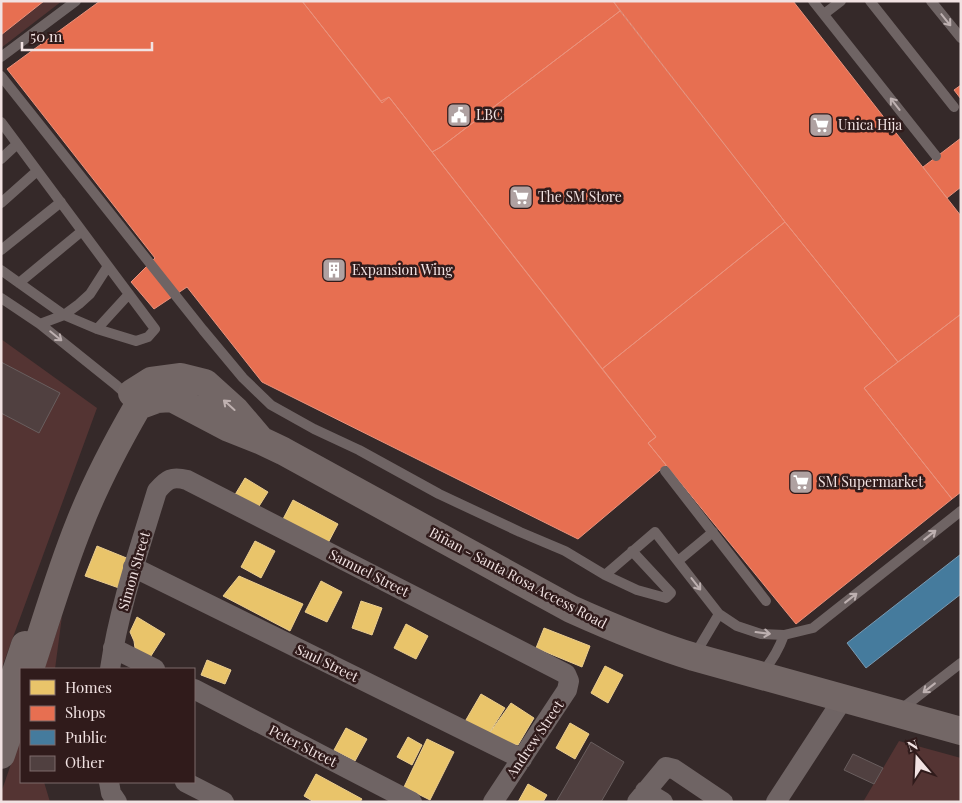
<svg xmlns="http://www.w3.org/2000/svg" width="962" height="803" viewBox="0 0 962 803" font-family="'Playfair Display',serif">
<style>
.green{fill:#543433}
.homes{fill:#e9c46a;stroke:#ebcd8e}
.shops{fill:#e76f51;stroke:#ea927c}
.public{fill:#457b9d;stroke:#799ab2}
.building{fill:#504040;stroke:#695e5e}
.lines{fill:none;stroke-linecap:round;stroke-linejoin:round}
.service{stroke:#6f6464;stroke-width:10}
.minor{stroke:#6f6464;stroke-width:20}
.secondary{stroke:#736766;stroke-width:28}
.oneway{stroke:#bdb0b0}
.oneway2{stroke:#bfb1b0}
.labels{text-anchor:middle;stroke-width:5;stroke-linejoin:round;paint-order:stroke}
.poi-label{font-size:14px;fill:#f1e2e2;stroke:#301b1b;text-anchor:start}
.street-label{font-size:14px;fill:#f1e2e2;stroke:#301b1b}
</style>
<rect width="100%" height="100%" fill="#352929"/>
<path class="green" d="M44,1H62L1,48V35Z
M1,339L97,408L1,670Z
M62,616L55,669H44Z
M21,735V782H44L50,802H1V793Z
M899,741L961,758V802H863Z"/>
<path class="homes" d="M245,478L268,492L256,511L233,498Z
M293,500L338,524L327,545L282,521Z
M255,541L275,551L261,578L241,567Z
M97,546L129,559L119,588L85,576Z
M239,576L303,604L290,631L223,596Z
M321,581L342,592L327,622L305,612Z
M361,601L382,608L372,635L352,628Z
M137,617L165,634L149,659L135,648L134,641L130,632Z
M406,624L428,636L416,659L394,648Z
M544,628L590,646L582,667L536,648Z
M207,660L231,670L225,684L201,675Z
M605,666L623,675L608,703L591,693Z
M481,694L505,708L486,738L463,725Z
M511,703L534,718L518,745L486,738Z
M570,723L589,734L575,759L556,748Z
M346,728L367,739L355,761L334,750Z
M408,737L422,745L412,765L397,757Z
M427,739L454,752L430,800L404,787Z
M316,774L362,799L360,802H314L304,796Z
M528,784L547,795L543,802H518Z"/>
<path class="shops" d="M1,1H44L1,35Z
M100,1H302L381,101L389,97L656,437L648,443L666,465L578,539L262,382L187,287L154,309L131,282L155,258L7,69Z
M302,1H613L620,11L441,147L432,152L389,97L382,103Z
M613,1H793L961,216V314L898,362L785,222Z
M620,11L785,222L602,369L432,152L441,147Z
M961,85V99L954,90Z
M961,138V187L947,198L923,167Z
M785,222L898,362L864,388L952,499L796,624L648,443L656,437L602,369Z
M961,314V492L952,499L864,388Z"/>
<path class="public" d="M961,554V594L866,668L847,643Z"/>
<path class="building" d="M1,362L60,393L39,433L1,413Z
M591,742L624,762L601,802H556Z
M853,754L883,768L874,784L844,770Z"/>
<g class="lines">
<path class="service" d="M813,1L936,156
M870,1L954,107
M931,1L961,38
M824,14L841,1
M1,57L76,1
M1,76L203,330L243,378L271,405L314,429L359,450L439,494L520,532L565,551L605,575L637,590L666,598L671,593L632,551
M1,122L108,266L90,294L79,304L64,315L40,324
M1,159L17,144
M1,203L37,171
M1,250L61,202
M1,270L64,315L97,329L136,341L148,337L155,329L108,266
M19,283L82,231
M1,298L40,324L116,385L129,397
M97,329L129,294
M665,471L766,601
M678,561L713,532
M605,575L655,532L719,614L737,626L761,634L784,635L813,628L961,511
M694,656L719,614
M762,673C772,661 779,649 784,635
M900,710L961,663"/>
<path class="minor" d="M133,567L522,759
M113,648L155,669
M110,669C119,608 139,550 157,491C167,479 172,476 187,480L566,674L569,681L567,690L493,802
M194,689L412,802
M109,782L111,793L117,802
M185,782L224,802
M645,791L663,802
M637,802L666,767L674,769L723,802
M776,802L843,699"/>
<path class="secondary" d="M132,393L151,381L181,377L205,383L236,411L259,438
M30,669C46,621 60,572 79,525C95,484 116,444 138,406L157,399L172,398L229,428L262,441L283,451L571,609C611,627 651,644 694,657L961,731
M1,717L25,645
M1,755L20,699"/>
</g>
<defs><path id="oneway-shaft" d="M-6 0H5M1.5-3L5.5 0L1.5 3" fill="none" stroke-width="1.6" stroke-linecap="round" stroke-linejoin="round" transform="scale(1.25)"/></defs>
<g class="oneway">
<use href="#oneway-shaft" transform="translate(946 20) rotate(51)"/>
<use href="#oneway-shaft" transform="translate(895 104) rotate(-128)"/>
<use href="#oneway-shaft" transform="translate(56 336) rotate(39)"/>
<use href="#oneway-shaft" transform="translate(930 535) rotate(-38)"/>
<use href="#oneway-shaft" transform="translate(696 584) rotate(52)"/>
<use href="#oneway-shaft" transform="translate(851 598) rotate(-38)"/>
<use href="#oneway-shaft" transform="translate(763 633) rotate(7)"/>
<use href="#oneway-shaft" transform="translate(929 688) rotate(142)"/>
</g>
<use class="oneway2" href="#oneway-shaft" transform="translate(229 405) rotate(-138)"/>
<defs>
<g id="civic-square" transform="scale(1.25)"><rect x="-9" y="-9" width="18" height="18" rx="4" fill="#afa1a1" stroke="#301b1b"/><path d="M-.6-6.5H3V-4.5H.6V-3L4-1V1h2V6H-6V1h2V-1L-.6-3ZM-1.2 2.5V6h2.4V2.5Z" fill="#fff"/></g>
<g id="supermarket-square" transform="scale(1.25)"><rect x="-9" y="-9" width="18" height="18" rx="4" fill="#afa1a1" stroke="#301b1b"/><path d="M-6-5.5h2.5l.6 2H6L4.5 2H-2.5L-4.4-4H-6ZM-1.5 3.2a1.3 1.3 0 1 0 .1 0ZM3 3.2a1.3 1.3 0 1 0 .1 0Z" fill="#fff"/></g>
<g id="building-square" transform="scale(1.25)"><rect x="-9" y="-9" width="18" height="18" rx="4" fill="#afa1a1" stroke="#301b1b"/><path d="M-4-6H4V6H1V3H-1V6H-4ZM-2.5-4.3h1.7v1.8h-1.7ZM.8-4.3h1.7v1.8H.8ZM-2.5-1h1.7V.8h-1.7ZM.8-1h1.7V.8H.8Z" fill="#fff"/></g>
</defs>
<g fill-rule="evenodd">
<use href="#civic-square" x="459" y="115"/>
<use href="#supermarket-square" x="821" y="125"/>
<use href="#supermarket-square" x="521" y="197"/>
<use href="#building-square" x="334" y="270"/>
<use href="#supermarket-square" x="801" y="482"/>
</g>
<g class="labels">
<g class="poi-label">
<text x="476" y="120">LBC</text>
<text x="838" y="130">Unica Hija</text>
<text x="538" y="202">The SM Store</text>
<text x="352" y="275">Expansion Wing</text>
<text x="818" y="487">SM Supermarket</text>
</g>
<g class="street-label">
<text transform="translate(134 571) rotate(-74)" y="5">Simon Street</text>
<text transform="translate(369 573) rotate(27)" y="5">Samuel Street</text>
<text transform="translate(518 578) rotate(28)" y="5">Biñan - Santa Rosa Access Road</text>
<text transform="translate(327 663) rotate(26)" y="5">Saul Street</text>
<text transform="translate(535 739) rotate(-56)" y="5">Andrew Street</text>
<text transform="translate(303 746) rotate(27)" y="5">Peter Street</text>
</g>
</g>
<rect width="962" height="803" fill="none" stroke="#f1e2e2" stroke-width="5"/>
<rect x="20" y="668" width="175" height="115" fill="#301b1b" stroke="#7d6b6b"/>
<rect x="30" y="680" width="25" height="15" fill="#e9c46a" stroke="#7d6b6b"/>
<text x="65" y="693" font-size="15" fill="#f1e2e2">Homes</text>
<rect x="30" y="706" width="25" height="15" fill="#e76f51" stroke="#7d6b6b"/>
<text x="65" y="718" font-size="15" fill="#f1e2e2">Shops</text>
<rect x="30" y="730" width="25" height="15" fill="#457b9d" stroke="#7d6b6b"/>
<text x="65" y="743" font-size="15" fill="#f1e2e2">Public</text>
<rect x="30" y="756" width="25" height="15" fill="#504040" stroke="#7d6b6b"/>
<text x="65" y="768" font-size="15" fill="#f1e2e2">Other</text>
<g transform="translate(917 758) rotate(341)" stroke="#301b1b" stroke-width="4" paint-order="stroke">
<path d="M0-4L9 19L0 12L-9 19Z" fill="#f1e2e2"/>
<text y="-8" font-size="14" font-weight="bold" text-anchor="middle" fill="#f1e2e2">N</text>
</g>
<path d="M22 42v8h130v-8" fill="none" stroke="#f1e2e2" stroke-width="2.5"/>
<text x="30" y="42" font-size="15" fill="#f1e2e2" stroke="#301b1b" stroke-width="4" paint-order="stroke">50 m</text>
</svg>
